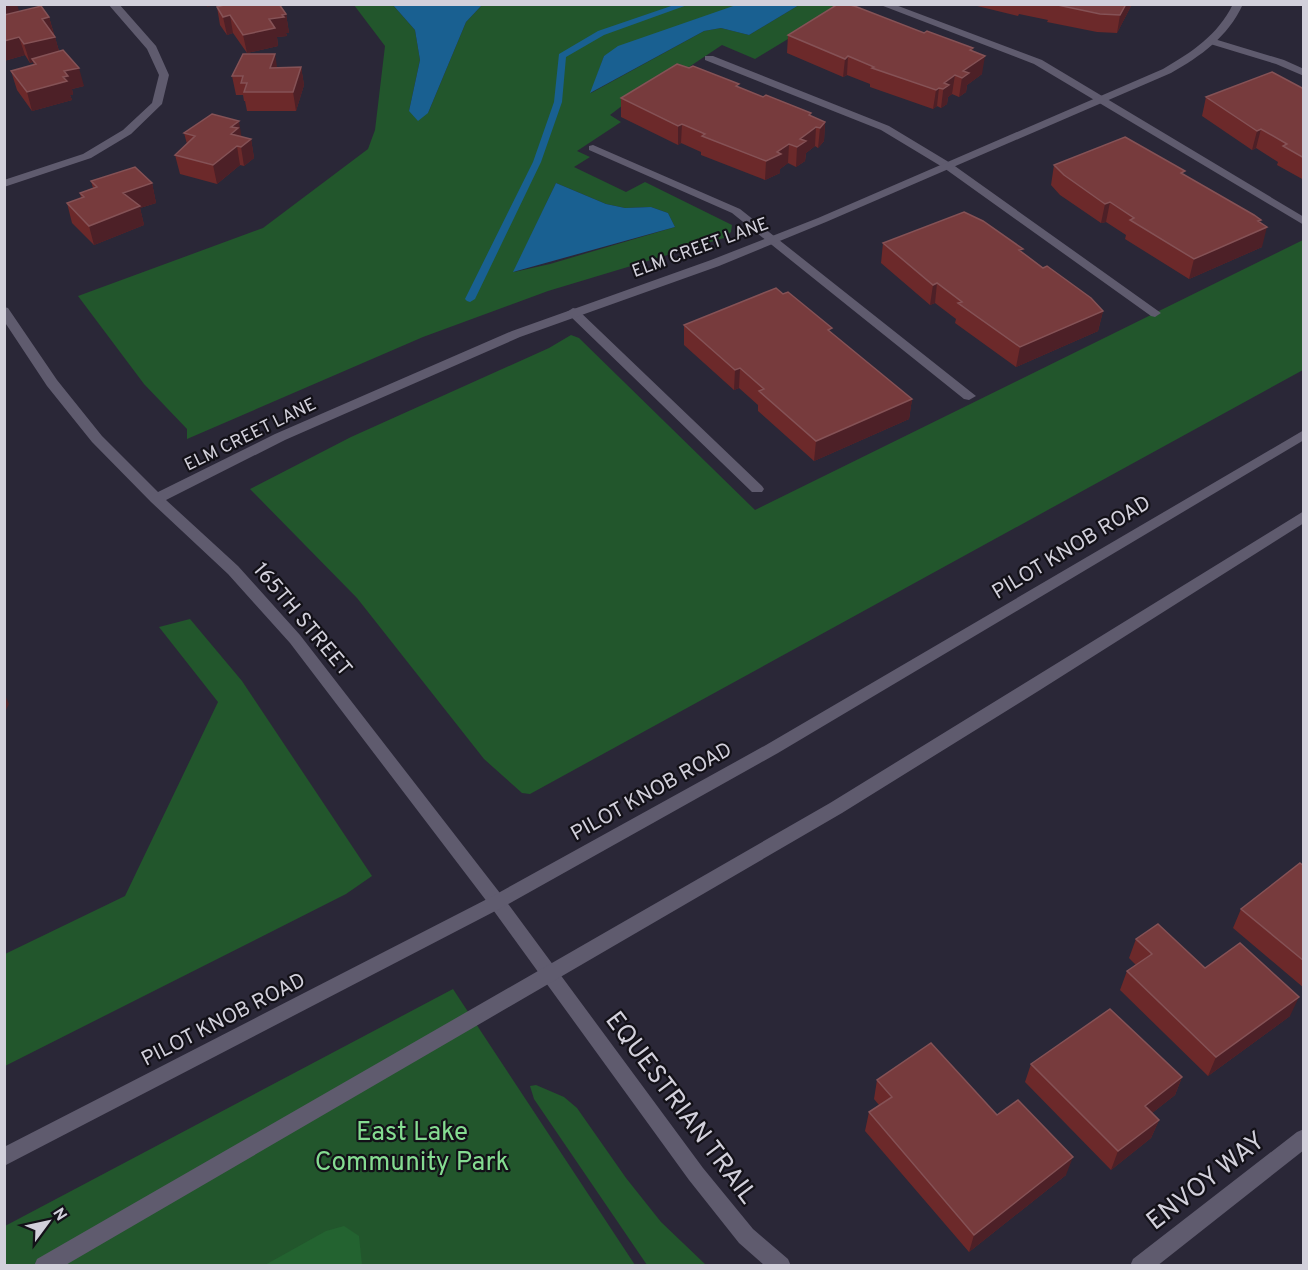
<svg xmlns="http://www.w3.org/2000/svg" width="1308" height="1270" viewBox="0 0 1308 1270" font-family="Overpass,sans-serif">
<style>
.green{fill:#22562c;fill-rule:evenodd}
.forest{fill:#236330}
.water{fill:#196091}
.lines{fill:none;stroke-linecap:round;stroke-linejoin:round}
.stream{fill:#196091;fill-rule:evenodd}
.lane{fill:#5f5b6e;fill-rule:evenodd}
.street{fill:#5f5b6e;fill-rule:evenodd}
.secondary{fill:#5f5b6e;fill-rule:evenodd}
.wall{fill:#6c292a}
.shaded-wall{fill:#4d2027}
.building{fill:#773b3d;stroke:#855256;stroke-width:1.5}
.labels{text-anchor:middle;stroke-width:4.5;stroke-linejoin:round;paint-order:stroke}
.far-street-label{font-size:18px;fill:#d2d0db;stroke:#131118}
.street-label{font-size:21px;fill:#d2d0db;stroke:#131118}
.near-street-label{font-size:26px;fill:#d2d0db;stroke:#131118}
.near-park-label{font-size:26px;fill:#85dc91;stroke:#131118}
</style>
<rect width="100%" height="100%" fill="#2a2737"/>
<path class="green" d="M354,5H393L415,30L420,60L409,111L428,113L466,22L482,5H739L604,56L591,93L704,31L721,28L749,35L799,5H844L755,59L722,45L677,75L644,89L610,115L621,122L577,151L590,157L574,167L626,192L645,182L732,225L731,232L724,238L548,291L423,337L187,439V429L144,384L78,296L263,228L368,149L375,130L385,46ZM556,183L606,204L625,208L651,207L668,213L675,227L550,264L514,272Z
M1303,240V370L530,794L522,793L484,759L357,598L250,489L351,437L549,348L571,335L579,338L755,510Z
M190,619L242,681L372,876L346,894L5,1066V954L125,896L218,702L159,627Z
M453,989L635,1265L5,1266V1226Z
M536,1085L564,1097L577,1108L626,1178L661,1222L706,1265H647L534,1099L530,1086Z"/>
<path class="forest" d="M344,1226L359,1236L362,1265H265L326,1231Z"/>
<path class="water" d="M739,4L799,5L749,35L721,28L704,31L590,93L604,56L618,46Z
M393,5H482L466,22L428,113L418,121L409,111L420,60L415,30Z
M556,183L606,204L625,208L651,207L668,213L675,227L513,272Z"/>
<g class="lines">
<path class="stream" d="M677,4H690L604,35L566,57L562,102L541,162L475,299L470,302L467,301L465,299L533,162L554,102L559,54L598,31Z"/>
<path class="lane" d="M878,4H893L1042,60L1304,217V225L1034,64Z
M1211,38L1284,60L1304,69V76L1276,64L1207,43L1206,41Z
M705,56H713L889,126L952,164L1161,313L1155,317L1151,316L944,168L881,130L705,60Z
M593,145L740,209L976,396L969,400L964,399L732,213L589,150V146Z
M573,308L577,309L762,486L764,489L762,492H752L569,315L567,312Z"/>
<path class="street" d="M108,4H119L156,46L169,75L162,104L131,134L91,158L4,187V180L83,154L123,130L152,103L159,75L147,49Z
M1233,4H1243C1228,37 1201,56 1171,73L826,222L719,266L520,337L285,440L166,500L238,566L300,635L503,897L703,1168L753,1229L788,1259L791,1266H765L739,1243L689,1180L491,907L290,643L228,574L151,502L92,442L47,386L4,321V307L8,308L57,380L102,436L158,492L275,434L512,331L711,260L818,218L1163,69C1192,52 1218,35 1233,4Z
M1304,1129V1150L1157,1266H1130L1133,1259L1297,1132Z"/>
<path class="secondary" d="M1304,430V440L778,753L503,907L4,1166V1147L491,897L766,745Z
M1304,511V523L1040,690L842,813L64,1266H34L37,1259L830,803Z"/>
</g>
<path class="wall" d="M969,4H1132L1117,33L1097,32L1047,22L1048,20L1019,14L1018,16Z
M217,7L286,14L289,33H286L287,36L277,37L278,46L247,53L233,33L227,35L220,25Z
M4,15L49,17L59,51L84,86L72,89L73,95H70L72,100L32,111L17,90L11,71L34,65L33,62L30,63L25,55L4,61Z
M924,33L972,51L982,74L967,85L966,92L959,97L952,94L948,97L947,104L941,108L937,106L933,109L870,87V84L847,75L843,77L787,53L788,35Z
M301,67L304,85L296,111H247L245,101H244L243,95H236L232,76L277,68Z
M739,88L811,113V116L825,122L824,141L818,148L815,146L806,153L805,161L796,167L788,163L780,169V173L765,180L701,155V152L681,143L678,145L621,117V98Z
M1304,89V180L1277,165L1278,162L1256,148L1252,150L1202,116L1206,97Z
M184,133L241,137L251,139L254,158L244,166L240,165L217,184L180,174L175,155L187,144Z
M1054,165L1184,175L1260,223L1262,247L1189,279L1125,239L1126,235L1106,222L1101,223L1060,195L1051,185Z
M91,181L152,183L156,203L140,208L144,225L94,245L72,223L67,203L81,198L80,193L93,188Z
M883,243L1023,253L1103,311L1098,331L1016,367L955,323L956,319L935,303L930,305L881,263Z
M684,325L832,333L912,399L909,419L814,461L758,411V405L739,388L734,390L684,345Z
M1304,866V988L1233,928L1241,909Z
M1136,939L1205,968L1290,1016L1208,1076L1120,990L1127,971L1136,965L1129,958Z
M1031,1064L1182,1077L1175,1095L1152,1113L1159,1120L1151,1138L1111,1170L1025,1082Z
M877,1080L997,1115L1066,1175L969,1252L865,1131L869,1112L879,1105L874,1099Z"/>
<path class="shaded-wall" d="M4,4H17L19,11L4,15Z
M207,4H217L207,7Z
M1126,4H1132L1117,33L1120,15Z
M286,14L289,33H286L287,36L277,37L278,46L247,53L243,35L269,19Z
M230,15L233,33L227,35L223,17Z
M49,17L54,35L42,19Z
M19,37L25,55L4,61V41Z
M55,37L60,55L32,59L33,62L30,63L24,44Z
M973,48L970,66L985,56L982,74L967,85L966,92L959,97L963,71L970,50Z
M275,54L278,73L270,68Z
M848,56L847,75L843,77L845,59Z
M301,67L304,85L296,111L293,92Z
M79,68L84,86L72,89L73,95H70L72,100L32,111L27,92L63,77L64,71Z
M955,75L952,94L948,97L947,104L941,108L944,83Z
M939,88L937,106L933,109L936,90Z
M811,113L810,131L816,127L815,146L806,153L805,161L796,167L797,147L809,115Z
M239,121L242,140L251,139L254,158L244,166L241,147L237,146L240,165L217,184L213,165L231,134V127Z
M825,122L824,141L818,148L820,128Z
M682,124L681,143L678,145V126Z
M1261,129L1256,148L1252,150L1257,131Z
M789,144L788,163L780,169V173L765,180L766,161Z
M152,183L156,203L140,208L144,225L94,245L89,226L123,193Z
M1110,202L1106,222L1101,223L1105,204Z
M1261,220L1258,231L1267,227L1262,247L1189,279L1194,259Z
M937,283L935,303L930,305L933,285Z
M1103,311L1098,331L1016,367L1020,347Z
M740,368L739,388L734,390L735,370Z
M912,399L909,419L814,461L816,441Z
M4,693L9,704L4,714Z
M1299,997L1290,1016L1208,1076L1216,1057Z
M1182,1077L1175,1095L1138,1124L1145,1106Z
M1159,1120L1151,1138L1111,1170L1118,1151Z
M1073,1157L1066,1175L969,1252L974,1235Z"/>
<path class="building" d="M227,4H279L286,14L282,15L284,17L269,19L275,28L243,35L230,15L223,17L217,7Z
M838,4H847L857,7L924,33L927,31L973,48L970,50L985,56L963,71L969,73L962,78L955,75L944,83L949,85L943,89L939,88L936,90L872,68L874,67L848,56L845,59L788,35Z
M1053,4H1126L1120,15L1100,14Z
M41,6L49,17L42,19L55,37L24,44L19,37L4,41V15Z
M63,50L79,68L64,71L68,76L63,77L67,81L27,92L11,71L36,64L32,59Z
M243,54H275L270,68L301,67L293,92H244L247,83H241L243,76H232Z
M677,64L689,68L693,66L739,84L736,86L763,97L766,95L811,113L809,115L825,122L820,128L816,127L800,139L806,141L797,147L789,144L777,152L781,154L766,161L702,136L705,134L682,124L678,126L621,98Z
M1272,72L1304,89V158L1283,146L1287,144L1261,129L1257,131L1206,97Z
M212,114L239,121L231,127L238,128L231,134L251,139L241,147L237,146L213,165L175,155L195,136L184,133Z
M1125,137L1185,171L1181,173L1254,215L1261,220L1258,221L1267,227L1194,259L1130,220L1134,218L1110,202L1105,204L1064,175L1054,165Z
M135,167L152,183L123,193L140,206L89,226L67,203L84,197L80,193L97,187L91,181Z
M964,212L983,221L1023,249L1019,250L1043,268L1047,266L1091,298L1103,311L1020,347L958,303L962,302L937,283L933,285L883,243Z
M776,288L783,294L788,292L832,328L828,330L912,399L816,441L759,391L764,389L740,368L735,370L684,325Z
M1300,863L1304,866V961L1241,909Z
M1158,924L1205,968L1240,943L1299,997L1216,1057L1127,971L1152,954L1136,939Z
M1110,1009L1182,1077L1145,1106L1159,1120L1118,1151L1031,1064Z
M931,1043L997,1115L1018,1100L1073,1157L974,1235L869,1112L892,1097L877,1080Z"/>
<g class="labels">
<g class="far-street-label">
<text transform="translate(700 247) rotate(-20)" y="6">ELM CREET LANE</text>
<text transform="translate(250 434) rotate(-26)" y="6">ELM CREET LANE</text>
</g>
<g class="street-label">
<text transform="translate(1071 547) rotate(-31)" y="7">PILOT KNOB ROAD</text>
<text transform="translate(303 619) rotate(50)" y="7">165TH STREET</text>
<text transform="translate(651 791) rotate(-29)" y="7">PILOT KNOB ROAD</text>
<text transform="translate(223 1019) rotate(-27)" y="7">PILOT KNOB ROAD</text>
</g>
<g class="near-street-label">
<text transform="translate(682 1107) rotate(53)" y="9">EQUESTRIAN TRAIL</text>
<text transform="translate(1205 1180) rotate(-38)" y="9">ENVOY WAY</text>
</g>
<g class="near-park-label">
<text x="412" y="1140">East Lake<tspan x="412" dy="30">Community Park</tspan></text>
</g>
</g>
<rect width="1308" height="1270" fill="none" stroke="#d2d0db" stroke-width="12"/>
<g transform="translate(48 1222) rotate(57)" stroke="#131118" stroke-width="4.5" paint-order="stroke">
<path d="M0-4.5L10 22L0 15L-10 22Z" fill="#d2d0db"/>
<text y="-9" font-size="16" font-weight="bold" text-anchor="middle" fill="#d2d0db">N</text>
</g>
</svg>
